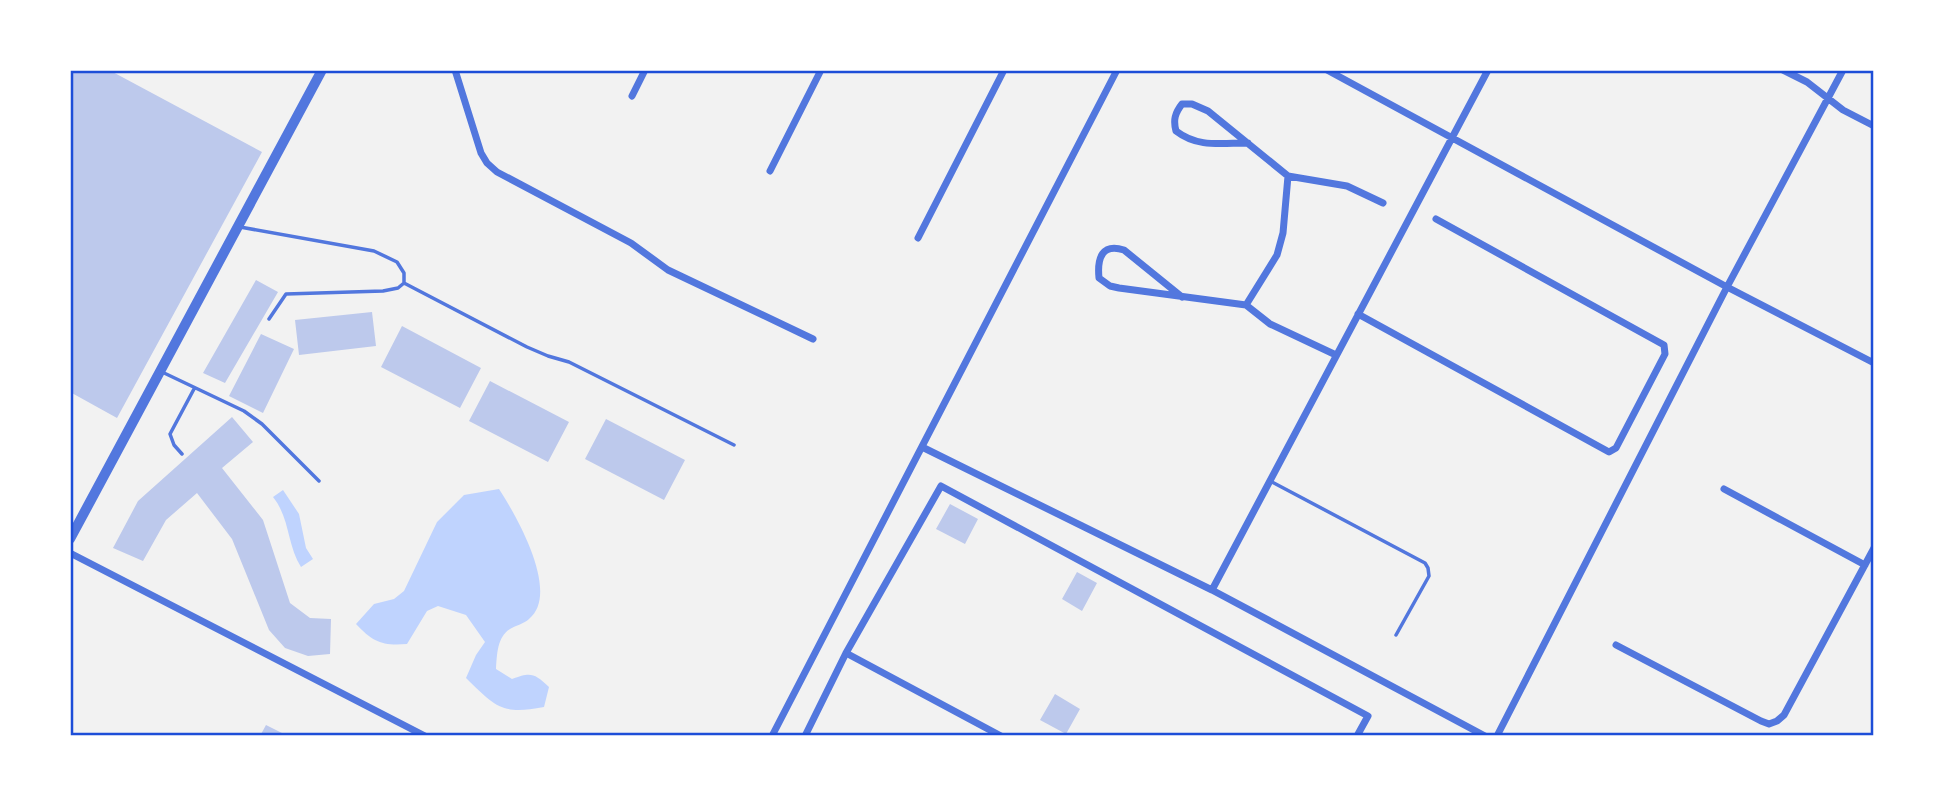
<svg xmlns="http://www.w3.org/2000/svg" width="1944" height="806" viewBox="0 0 1944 806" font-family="Literata,serif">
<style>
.water{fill:#bfd3fe}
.building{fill:#bdc9ec}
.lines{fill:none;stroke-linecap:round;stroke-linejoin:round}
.service{stroke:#5277de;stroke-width:3.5}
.minor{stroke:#5277de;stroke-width:7}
.tertiary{stroke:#5277de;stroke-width:10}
.neatline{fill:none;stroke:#1d4ed8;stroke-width:2.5}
</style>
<rect width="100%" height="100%" fill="#f2f2f2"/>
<path class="water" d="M499,489C516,515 561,593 529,619C524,624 516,625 510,629C497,637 497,655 496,669L512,679C531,672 534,673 549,687L544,707C501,715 496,707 466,678L476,655L485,642L466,615L438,606L427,611L407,644C382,646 373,642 356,624L374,604L394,599L404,591L437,522L464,495Z
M283,490L299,514L306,548L313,559L301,567C287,545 290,518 273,497Z"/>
<path class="building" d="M70,70H109L262,152L117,418L70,392Z
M256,280L278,292L225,383L203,373Z
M372,312L376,346L299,355L295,320Z
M402,326L481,368L460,408L381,367Z
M261,334L294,349L263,413L229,396Z
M490,381L569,422L548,462L469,421Z
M232,417L253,442L222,468L263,520L290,603L310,618L331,619L330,654L308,656L285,648L269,630L232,539L197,493L166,520L143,561L113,548L138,501Z
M606,419L685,460L664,500L585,459Z
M950,504L978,519L965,544L936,529Z
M1077,572L1097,583L1082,611L1062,599Z
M1055,694L1080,709L1066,734L1040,720Z
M266,725L288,736H260Z"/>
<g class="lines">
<path class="service" d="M240,227L374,251L397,262L404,273V283L398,288L383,291L286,294L269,319
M404,283L527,347L548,356L569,362L734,445
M162,372L244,411L262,424L319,481
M182,454L174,445L170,434L194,389
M1272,482L1425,563L1428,568L1429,576L1396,635"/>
<path class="minor" d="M455,70L481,153L487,163L497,172L631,243L668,270L813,339
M1327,70L1727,287L1874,363
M1783,70L1807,82L1843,110L1874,126
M632,96L645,70
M1248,143C1221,143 1198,148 1176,131C1173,120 1175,113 1182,104H1192L1208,111L1288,176
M770,171L821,70
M918,238L1004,70
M1182,297L1124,250C1102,243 1097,258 1099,278L1110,286L1119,288L1246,305L1270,324L1336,355
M1246,305L1277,255L1283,233L1288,176L1347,186L1383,203
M1358,314L1609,452L1616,448L1665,354L1664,345L1436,219
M922,447L1212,590L1485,736
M1724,489L1865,565
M70,553L425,736
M1212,590L1488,70
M1616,645L1761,721L1769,724L1777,721L1784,715L1874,548
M846,653L1001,736
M772,736L1117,70
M805,736L846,653L941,486L1368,716L1357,736
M1497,736L1727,287L1843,70"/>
<path class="tertiary" d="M70,539L322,70"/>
</g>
<rect width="1944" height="806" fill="none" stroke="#ffffff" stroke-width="144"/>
<rect x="72" y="72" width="1800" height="662" class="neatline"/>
</svg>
